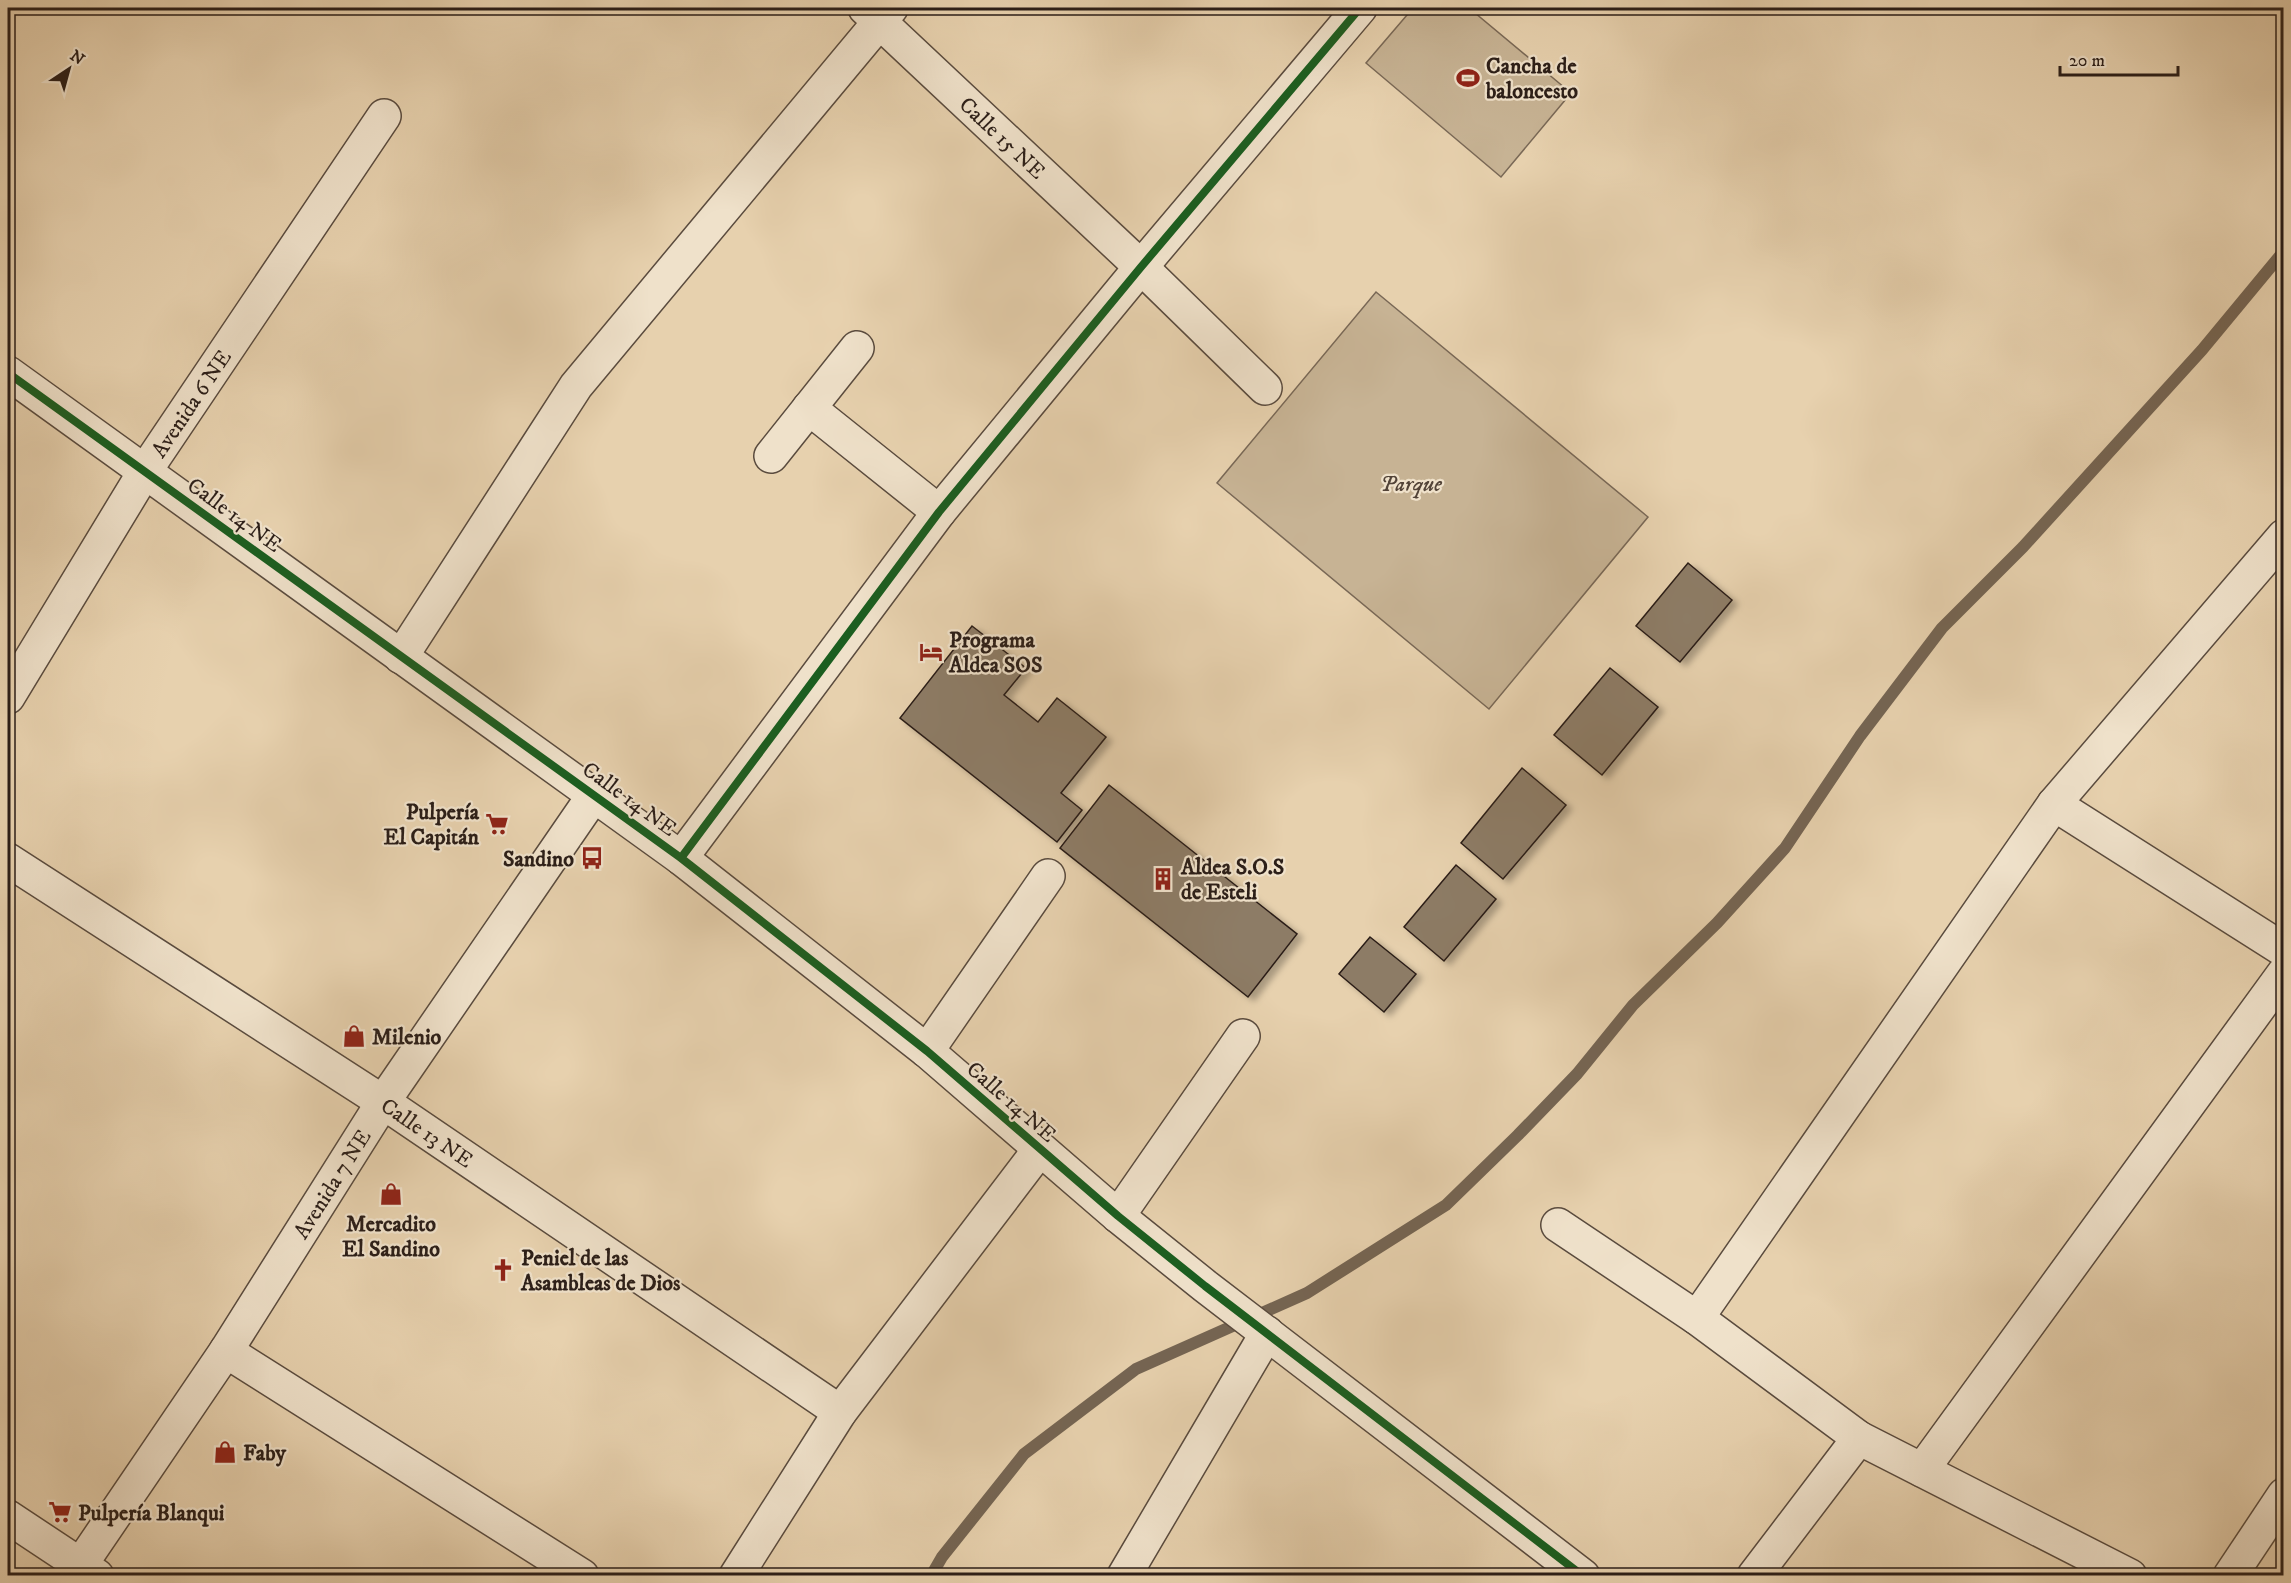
<svg xmlns="http://www.w3.org/2000/svg" width="2291" height="1583" viewBox="0 0 2291 1583" font-family="'IM FELL DW Pica',serif">
<style>
.green{fill:#c7b394;stroke:#796856;stroke-width:1.5}
.lines{fill:none;stroke-linecap:round;stroke-linejoin:round}
.stream{stroke:#756553;stroke-width:12}
.building{fill:#8d7b66;stroke:#2b1e18;stroke-width:1.5;filter:url(#shadow)}
.street-casing{stroke:#5a4b3e;stroke-width:36}
.street{stroke:#efe1ca;stroke-width:33}
.cycleway-casing{stroke:#efe1ca;stroke-width:11}
.cycleway{stroke:#1b5e20;stroke-width:8}
.labels{text-anchor:middle;stroke-width:4.5;stroke-linejoin:round;paint-order:stroke}
.poi-label{font-size:22px;font-weight:bold;fill:#2b1e18;stroke:#efe1ca;text-anchor:start}
.street-label{font-size:22px;fill:#2b1e18;stroke:#efe1ca}
.park-label{font-size:22px;font-style:italic;fill:#524337;stroke:#efe1ca}
</style>
<defs>
<filter id="shadow"><feDropShadow dx="6" dy="4" stdDeviation="3" flood-color="#0004"/></filter>
</defs>
<rect width="100%" height="100%" fill="#e7d1ae"/>
<filter id="stains"><feTurbulence type="fractalNoise" baseFrequency=".00333" numOctaves="4"/><feColorMatrix values="0 0 0 0 .2 0 0 0 0 .09 0 0 0 0 .02 0 0 0 .5 -.17"/></filter>
<radialGradient id="worn" r=".72"><stop offset=".6" stop-color="#630" stop-opacity="0"/><stop offset="1" stop-color="#630" stop-opacity=".3"/></radialGradient>
<path class="green" d="M1413,8H1469L1571,93L1501,177L1366,63Z
M1376,292L1648,517L1489,709L1217,483Z"/>
<g class="lines">
<path class="stream" d="M931,1576L942,1557L1024,1454L1136,1369L1307,1293L1446,1205L1518,1135L1577,1074L1633,1005L1717,923L1785,848L1860,736L1942,628L2023,547L2202,350L2284,251"/>
</g>
<path class="building" d="M1688,563L1732,600L1680,662L1636,626Z
M972,626L1026,668L1004,695L1038,722L1057,698L1106,737L1061,793L1082,810L1057,842L900,718Z
M1610,668L1658,707L1602,775L1554,735Z
M1522,768L1566,805L1503,879L1461,843Z
M1109,785L1297,934L1248,997L1060,848Z
M1456,865L1496,899L1444,961L1404,927Z
M1370,937L1416,974L1384,1012L1339,974Z"/>
<g class="lines">
<g class="street-casing">
<g id="street">
<path id="s1" d="M865,8L1141,267L1265,388"/>
<path d="M8,373L681,858L927,1051L1118,1216L1205,1286L1583,1576"/>
<path d="M809,408L939,512"/>
<path d="M771,456L857,348"/>
<path d="M401,657L576,386L891,8"/>
<path id="s2" d="M8,697L145,471L384,116"/>
<path d="M2054,804L2284,950"/>
<path d="M681,858L939,512L1141,267L1360,8"/>
<path id="s3" d="M8,860L383,1102L840,1412"/>
<path d="M927,1051L1048,876"/>
<path d="M1118,1216L1243,1036"/>
<path d="M1558,1225L1697,1318L1859,1438L2130,1576"/>
<path d="M1697,1318L2054,804L2284,536"/>
<path d="M226,1351L582,1576"/>
<path d="M1922,1470L2284,973"/>
<path d="M8,1517L97,1576"/>
<path id="s4" d="M73,1576L226,1351L383,1102L594,795"/>
<path d="M736,1576L840,1412L1040,1149"/>
<path d="M1124,1576L1267,1333"/>
<path d="M1754,1576L1859,1438"/>
<path d="M2230,1576L2284,1495"/>
</g>
</g>
<use href="#street" class="street"/>
<g class="cycleway-casing">
<path id="cycleway" d="M8,373L681,858L927,1051L1118,1216L1205,1286L1583,1576
M681,858L939,512L1141,267L1360,8"/>
</g>
<use href="#cycleway" class="cycleway"/>
</g>
<defs>
<g id="stadium-bare" transform="scale(1.8)"><path d="M0-5a6.5 5 0 1 0 0 10a6.5 5 0 1 0 0-10ZM-3.5-1.8h7v3.6h-7Z" fill="#8f2418" stroke="#efe1ca" stroke-width="2.5" paint-order="stroke"/></g>
<g id="hotel-bare" transform="scale(1.8)"><path d="M-6-4.5h1.5V1H6V5H4.5V3h-9V5H-6ZM-4 0a1.8 1.8 0 1 1 3.6 0ZM.5 0V-2.5h3Q6-2.5 6 0Z" fill="#8f2418" stroke="#efe1ca" stroke-width="2.5" paint-order="stroke"/></g>
<g id="supermarket-bare" transform="scale(1.8)"><path d="M-6-5.5h2.5l.6 2H6L4.5 2H-2.5L-4.4-4H-6ZM-1.5 3.2a1.3 1.3 0 1 0 .1 0ZM3 3.2a1.3 1.3 0 1 0 .1 0Z" fill="#8f2418" stroke="#efe1ca" stroke-width="2.5" paint-order="stroke"/></g>
<g id="bus-bare" transform="scale(1.8)"><path d="M-5-6H5V4H4V6H2V4H-2V6H-4V4H-5ZM-3.5-4V0h7V-4ZM-3.5 1.2v1.5H-2V1.2ZM2 1.2v1.5H3.5V1.2Z" fill="#8f2418" stroke="#efe1ca" stroke-width="2.5" paint-order="stroke"/></g>
<g id="building-bare" transform="scale(1.8)"><path d="M-4-6H4V6H1V3H-1V6H-4ZM-2.5-4.3h1.7v1.8h-1.7ZM.8-4.3h1.7v1.8H.8ZM-2.5-1h1.7V.8h-1.7ZM.8-1h1.7V.8H.8Z" fill="#8f2418" stroke="#efe1ca" stroke-width="2.5" paint-order="stroke"/></g>
<g id="shop-bare" transform="scale(1.8)"><path d="M-5-2.5h2.3a2.7 3.5 0 0 1 5.4 0H5L5.5 6h-11ZM-1.5-2.5h3a1.5 2.3 0 0 0-3 0Z" fill="#8f2418" stroke="#efe1ca" stroke-width="2.5" paint-order="stroke"/></g>
<g id="church-bare" transform="scale(1.8)"><path d="M-1.2-6h2.4v3.5h3.3v2.4h-3.3V6h-2.4V-.1h-3.3v-2.4h3.3Z" fill="#8f2418" stroke="#efe1ca" stroke-width="2.5" paint-order="stroke"/></g>
</defs>
<g fill-rule="evenodd">
<use href="#stadium-bare" x="1468" y="78"/>
<use href="#hotel-bare" x="931" y="652"/>
<use href="#supermarket-bare" x="497" y="824"/>
<use href="#bus-bare" x="592" y="858"/>
<use href="#building-bare" x="1163" y="879"/>
<use href="#shop-bare" x="354" y="1036"/>
<use href="#shop-bare" x="391" y="1194"/>
<use href="#church-bare" x="503" y="1270"/>
<use href="#shop-bare" x="225" y="1452"/>
<use href="#supermarket-bare" x="60" y="1512"/>
</g>
<g class="labels">
<g class="poi-label">
<text x="1486" y="73">Cancha de<tspan x="1486" dy="25">baloncesto</tspan></text>
<text x="949" y="647">Programa<tspan x="949" dy="25">Aldea SOS</tspan></text>
<text x="479" y="819" text-anchor="end">Pulpería<tspan x="479" dy="25">El Capitán</tspan></text>
<text x="574" y="866" text-anchor="end">Sandino</text>
<text x="1181" y="874">Aldea S.O.S<tspan x="1181" dy="25">de Esteli</tspan></text>
<text x="372" y="1044">Milenio</text>
<text x="391" y="1231" text-anchor="middle">Mercadito<tspan x="391" dy="25">El Sandino</tspan></text>
<text x="521" y="1265">Peniel de las<tspan x="521" dy="25">Asambleas de Dios</tspan></text>
<text x="243" y="1460">Faby</text>
<text x="78" y="1520">Pulpería Blanqui</text>
</g>
<g class="street-label">
<text dy="8" stroke="none"><textPath href="#s1" startOffset="189">Calle 15 NE</textPath></text>
<text dy="8" stroke="none"><textPath href="#s2" startOffset="346">Avenida 6 NE</textPath></text>
<text transform="translate(235 514) rotate(36)" y="8">Calle 14 NE</text>
<text transform="translate(630 798) rotate(36)" y="8">Calle 14 NE</text>
<text transform="translate(1012 1101) rotate(41)" y="8">Calle 14 NE</text>
<text dy="8" stroke="none"><textPath href="#s3" startOffset="500">Calle 13 NE</textPath></text>
<text dy="8" stroke="none"><textPath href="#s4" startOffset="470">Avenida 7 NE</textPath></text>
</g>
<g class="park-label">
<text x="1411" y="491">Parque</text>
</g>
</g>
<rect width="2291" height="1583" fill="none" stroke="#e7d1ae" stroke-width="30"/>
<rect x="9" y="9" width="2273" height="1565" fill="none" stroke="#2b1e18" stroke-width="3"/>
<rect x="15" y="15" width="2261" height="1553" fill="none" stroke="#2b1e18" stroke-width="1.5"/>
<g transform="translate(69 69) rotate(36)" stroke="#efe1ca" stroke-width="4.5" paint-order="stroke">
<path d="M0-4.5L10 22L0 15L-10 22Z" fill="#2b1e18"/>
<text y="-9" font-size="16" font-weight="bold" text-anchor="middle" fill="#2b1e18">N</text>
</g>
<path d="M2060 66v9h118v-9" fill="none" stroke="#2b1e18" stroke-width="3"/>
<text x="2069" y="66" font-size="18" fill="#2b1e18" stroke="#efe1ca" stroke-width="4.5" paint-order="stroke">20 m</text>
<rect width="100%" height="100%" filter="url(#stains)"/>
<rect width="100%" height="100%" fill="url(#worn)"/>
</svg>
